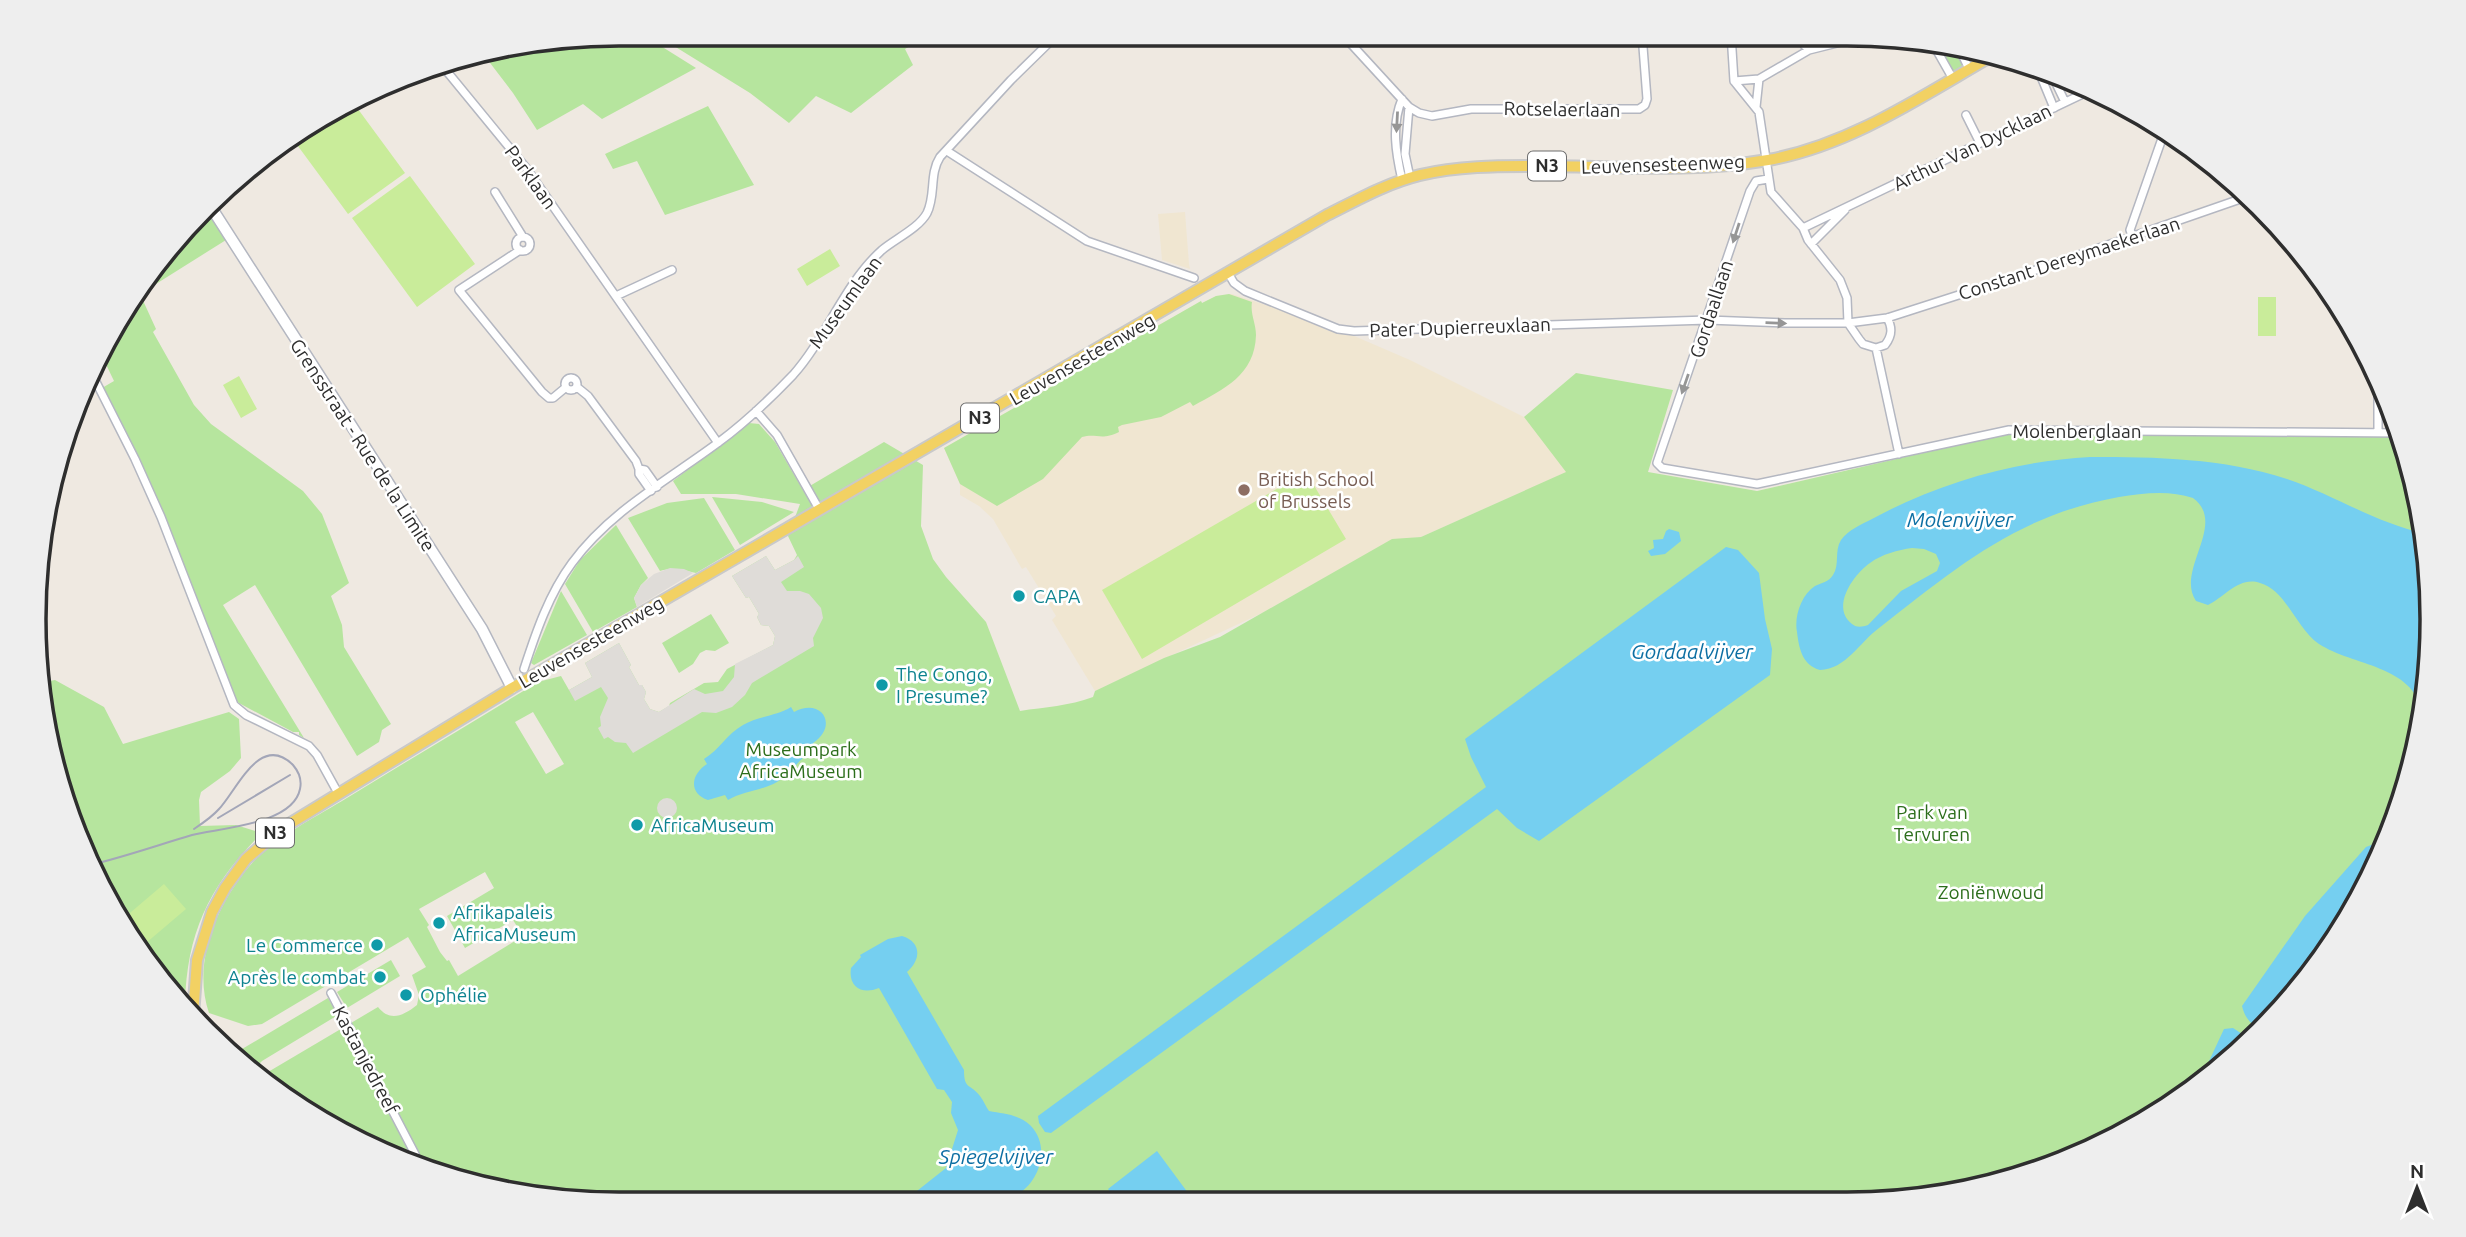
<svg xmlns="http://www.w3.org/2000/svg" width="2466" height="1237" viewBox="0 0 2466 1237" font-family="Ubuntu,sans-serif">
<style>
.education{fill:#f0e6d1}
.green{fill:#b6e59e;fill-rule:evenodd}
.pitch{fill:#c9ec9a}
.plaza{fill:#dfdcd8}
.water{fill:#75cff0;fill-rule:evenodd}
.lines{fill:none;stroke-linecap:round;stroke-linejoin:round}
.street-casing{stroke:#b4b7c1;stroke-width:10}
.secondary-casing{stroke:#b4b7c1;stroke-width:13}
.primary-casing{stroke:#c9c9c9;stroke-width:14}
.street{stroke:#fff;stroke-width:7}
.secondary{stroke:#fff;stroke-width:10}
.primary{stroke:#f2d163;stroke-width:10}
.tram{stroke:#a3a6b8;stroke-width:2}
.oneway{fill:#969696}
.education-dot{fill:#8d6e63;stroke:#fff;stroke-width:2.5}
.culture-dot{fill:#0f9aa8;stroke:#fff;stroke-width:2.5}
.labels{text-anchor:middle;stroke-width:5;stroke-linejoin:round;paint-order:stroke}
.shield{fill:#fff;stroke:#6d6d6d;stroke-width:2}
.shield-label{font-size:18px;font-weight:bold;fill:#2e2e2e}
.street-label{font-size:19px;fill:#2e2e2e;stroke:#fff}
.education-label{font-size:19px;fill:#785e54;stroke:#fff;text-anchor:start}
.culture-label{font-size:19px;fill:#0d838f;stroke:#fff;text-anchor:start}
.park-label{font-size:19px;fill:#2c6e1b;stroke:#fff}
.water-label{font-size:21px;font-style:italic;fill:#0d6fa3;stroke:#fff}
.rim{fill:none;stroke:#2e2e2e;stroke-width:3.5}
</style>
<rect width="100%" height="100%" fill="#efe9e1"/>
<path class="education" d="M1185,212L1189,264L1190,269L1162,260L1158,214Z
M1232,294L1287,312L1329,331L1338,329L1410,360L1524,417L1567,472L1421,537L1392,540L1262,613L1095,691L1052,620L1056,616L1026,567L1022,569L993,519L979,506L960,495V484L944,448L1201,301L1202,303L1216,296Z"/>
<path class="green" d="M618,33H640L696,68L602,119L583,104L537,130L513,93L484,55Z
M653,33L930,34L905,49L913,65L851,113L816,96L789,123L750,93Z
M1936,43L1954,46L1965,67L1953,74Z
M708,106L754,185L665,215L637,161L613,169L605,154Z
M206,207L226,240L140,294L156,329L153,332L194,405L211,424L303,491L322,514L349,583L331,596L342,625L344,647L391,724L382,730L379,742L357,756L255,585L223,605L304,738L299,735V732H293L237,702L132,445L102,388L114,381L101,354C120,304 167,244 206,207Z
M1229,294L1252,302C1250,314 1256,323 1256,335C1255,375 1224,389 1193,406L1190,402L1161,417L1122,425L1118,427L1119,432C1101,441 1097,433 1082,437L1043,479L997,506L960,484L944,448L1201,301L1202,303L1216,296Z
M1576,373L1673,390L1648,472L1757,491L2009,433L2403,437L2428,542L2432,656L2413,770L2373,877L2288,1004L2203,1083L2071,1159L1924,1199L581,1203L467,1184L360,1144L268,1078V1072L378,1007C390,1022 403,1016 417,1005L419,995L412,975L426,967L408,937L262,1024L248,1026L209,1013C191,961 219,899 254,861C278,836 312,819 342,801C407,761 473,722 538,682L561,676L569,690L592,677L585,663L619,643L631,665L629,667L639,685H642L646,692L644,699L650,709L659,712L669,706L670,703L704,683L718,682L727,669L773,645L775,636L769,626L761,625L757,617L759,614L749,597L746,598L732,576L766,556L775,570L794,560L797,555L788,536L800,504L736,494H681L673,481L749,423L759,424L775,442L803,490L884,442L923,465L921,526L933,559L946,577L986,622L1020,711C1045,707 1069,706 1093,697L1095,691L1164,658L1220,637L1392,539L1421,537L1566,472L1524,417ZM533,712L564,764L546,774L515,722ZM485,872L494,888L447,916L465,948L513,920L523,936L458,976L449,960L447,961L440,952L427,927L429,925L419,909Z
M712,497L762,502L794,512L740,545Z
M704,498L735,550L696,573C682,570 674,567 660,571L628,518L667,503Z
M616,525L648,578L641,585L634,598L637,607L593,632L565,584L580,560Z
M561,591L587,635L534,665L531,663Z
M711,614L729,643L715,651L706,650L700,653L693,664L679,673L662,643Z
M55,680L104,707L123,744L229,712L239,719L241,758L230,771L201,792L199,800L200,826L236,825L262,833C210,885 187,931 185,1004L93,877L38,695L39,683Z
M391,960L400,976L347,1008L337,992Z
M328,998L338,1015L262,1061L255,1068C249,1064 247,1054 242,1049Z"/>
<path class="pitch" d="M355,105L405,173L348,214L292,138Z
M410,176L475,264L417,307L352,218Z
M830,249L840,266L807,286L797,269Z
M2258,297H2276V336H2258Z
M239,376L257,409L241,418L223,385Z
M1306,472L1346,539L1142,659L1102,590Z
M164,884L186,909L146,943L124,918Z"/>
<path class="plaza" d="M766,556L775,570L794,560L798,556L804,567L781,582L787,591H800L809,594L821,608L823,618L813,638L814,646L752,683L745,695L732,707L716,713L702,712L633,753L626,743L615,742L608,737L604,739L598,728L601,726L600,717L608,698L601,687L575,701L569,690L592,677L585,663L619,643L631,665L629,667L639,685H642L646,692L644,699L650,709L659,712L694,689L705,694L723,691L734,677L735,664L773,645L775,636L769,626L761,625L757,617L759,614L749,597L746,598L732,576Z
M670,568L684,569L693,573L637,607L634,598L641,585L654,574Z
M657 808a10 10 0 1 1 20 0a10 10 0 1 1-20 0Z"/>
<path class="water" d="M2090,457C2156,457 2223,458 2287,479C2334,495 2376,523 2426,534L2432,656L2422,712C2413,665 2353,666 2319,644C2296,628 2286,590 2260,583C2239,576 2225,597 2208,605L2196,601C2175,570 2228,524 2193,498C2170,490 2143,493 2119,497C2018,515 1957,567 1879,628C1859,643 1846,669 1820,670C1802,665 1799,648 1797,632C1794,617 1801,595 1815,586C1821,583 1829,582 1833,575C1840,565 1834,551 1841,540C1848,530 1862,524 1872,519C1938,483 2015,461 2090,457ZM1912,548L1924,549L1936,554L1940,563L1937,571L1901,591L1868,625C1862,627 1857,628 1852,624C1830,607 1854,574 1870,563C1882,554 1898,550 1912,548Z
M1669,529L1679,532L1681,541L1665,554L1651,556L1648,551L1654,548L1653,540L1663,539L1666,531Z
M1726,547L1738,550L1759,573L1765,619L1772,649L1770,675L1539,841L1517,828L1497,809L1051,1133L1045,1132L1039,1123L1038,1116L1486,787L1471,757L1465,739Z
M791,707L794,712C822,697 839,726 813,743L815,748C801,756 792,773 777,782C761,791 743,791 728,800L725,795L708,800C688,793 691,774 707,764L704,759C719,750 727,734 743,725C758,716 777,716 791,707Z
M2387,839L2373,877L2288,1004L2260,1030C2250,1023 2245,1018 2242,1006L2305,916L2366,847Z
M902,936C922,942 921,960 907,972L964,1070C964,1090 970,1083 980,1096C984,1101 986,1107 989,1111C1004,1114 1018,1114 1030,1125C1053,1148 1038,1187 1011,1198C1002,1201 994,1200 985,1201C958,1201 930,1202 903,1202L946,1168L958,1130L951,1113L952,1102L944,1090L937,1089L879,988C862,995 848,987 851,968L861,957L860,955L888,939Z
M2233,1028L2250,1039L2203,1083L2183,1095L2203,1074L2224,1029Z
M1157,1151L1194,1201H1117L1108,1189Z"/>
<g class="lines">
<g class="street-casing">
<path id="street" d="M1342,34L1409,107L1419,113L1432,116L1471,109H1639L1645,105L1647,99L1642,34
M1731,34L1734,81L1759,112L1771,192L1803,228L1808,240L1840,280L1847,298L1848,323L1859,339L1863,344L1876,348L1885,345C1892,336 1893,328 1887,318
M1805,34L1804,45L1809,50
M1932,42L1953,79
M1958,46L1969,69
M440,63L527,169L718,443
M2037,67L2054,108
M2051,73L2065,102
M1734,81L1759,79L1809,50L1861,37V34
M1402,99C1391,125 1396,154 1402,180
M1409,107L1405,154L1410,178
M1756,107L1759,79
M1966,115L1980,143
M947,151L1087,241L1194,278
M1768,179L1756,181L1750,191L1657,463L1662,468L1757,484L2009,430L2402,433
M495,192L523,237
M1803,228L2093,89
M516 244a7 7 0 1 1 14 0a7 7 0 1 1-14 0Z
M2133,238L2130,230L2165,130
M1811,244L1845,210
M520,250L459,290L542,392L549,398H553L565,388
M1228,273L1234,283L1245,291L1338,329L1354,331L1708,320L1785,323H1848L1887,318L2024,274L2249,196
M616,296L672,270
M1876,348L1899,454
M93,376L135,459L161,517L234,705L246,715L309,746L317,755L338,793
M565 384a6 6 0 1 1 12 0a6 6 0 1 1-12 0Z
M577,387L588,396L636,461L639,469V474L651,491
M756,411L777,435L819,509
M2378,433V377
M639,469L645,470L657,487
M524,669C536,632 549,594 572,563C610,511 668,480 719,442C746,422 770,399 793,375C827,337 844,284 882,250C895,239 919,228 927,213C936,195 929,174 940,157L1011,80L1058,34
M331,993L415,1154L417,1165"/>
</g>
<g class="secondary-casing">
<path id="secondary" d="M209,204L482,629L512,688"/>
</g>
<g class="primary-casing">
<path id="primary" d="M193,1016L197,960L212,912L225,888L246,859L281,829L512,688L1327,215C1357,200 1387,183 1420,175C1458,166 1496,166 1535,166C1612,166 1692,173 1768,160C1852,145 1925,94 1997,53"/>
</g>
<use href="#street" class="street"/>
<use href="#secondary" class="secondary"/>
<use href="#primary" class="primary"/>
<path class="tram" d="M218,818L290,775
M90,865C124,857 158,845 192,835C218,828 293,825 300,789C302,780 299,772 293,765C260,732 237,790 219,809C212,817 203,823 194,829"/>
</g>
<defs><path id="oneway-solid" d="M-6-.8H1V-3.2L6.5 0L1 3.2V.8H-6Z" transform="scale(1.75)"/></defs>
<g class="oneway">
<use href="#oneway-solid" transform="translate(1397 122) rotate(93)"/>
<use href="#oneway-solid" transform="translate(1736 233) rotate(108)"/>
<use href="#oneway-solid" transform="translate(1776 323) rotate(2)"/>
<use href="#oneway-solid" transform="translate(1685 384) rotate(109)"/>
</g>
<circle class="education-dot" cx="1244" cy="490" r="7"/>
<g class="culture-dot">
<circle cx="1019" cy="596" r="7"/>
<circle cx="882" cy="685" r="7"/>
<circle cx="637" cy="825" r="7"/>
<circle cx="439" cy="923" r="7"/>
<circle cx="377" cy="945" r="7"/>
<circle cx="380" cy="977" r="7"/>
<circle cx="406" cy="995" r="7"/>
</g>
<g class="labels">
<g class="shield">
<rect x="1528" y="151.5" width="38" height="29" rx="5"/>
<rect x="961" y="403.5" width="38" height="29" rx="5"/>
<rect x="256" y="818.5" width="38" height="29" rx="5"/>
</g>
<g class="shield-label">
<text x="1547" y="172">N3</text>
<text x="980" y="424">N3</text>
<text x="275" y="839">N3</text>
</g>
<g class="street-label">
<text transform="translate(1562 109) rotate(1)" y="7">Rotselaerlaan</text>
<text transform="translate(1972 147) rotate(-26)" y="7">Arthur Van Dycklaan</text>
<text transform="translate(1663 164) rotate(-2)" y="7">Leuvensesteenweg</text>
<text transform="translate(531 177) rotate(54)" y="7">Parklaan</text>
<text transform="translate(2069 258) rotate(-18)" y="7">Constant Dereymaekerlaan</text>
<text transform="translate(845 302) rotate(-54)" y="7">Museumlaan</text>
<text transform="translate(1711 309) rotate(-72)" y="7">Gordaallaan</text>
<text transform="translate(1460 327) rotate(-2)" y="7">Pater Dupierreuxlaan</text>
<text transform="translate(1082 359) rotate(-30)" y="7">Leuvensesteenweg</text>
<text x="2077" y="438">Molenberglaan</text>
<text transform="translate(363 445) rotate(57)" y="7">Grensstraat - Rue de la Limite</text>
<text transform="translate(591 642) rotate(-30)" y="7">Leuvensesteenweg</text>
<text transform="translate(366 1060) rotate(62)" y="7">Kastanjedreef</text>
</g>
<g class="education-label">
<text x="1258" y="486">British School<tspan x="1258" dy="22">of Brussels</tspan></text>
</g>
<g class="culture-label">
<text x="1033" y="603">CAPA</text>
<text x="896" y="681">The Congo,<tspan x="896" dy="22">I Presume?</tspan></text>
<text x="651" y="832">AfricaMuseum</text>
<text x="453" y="919">Afrikapaleis<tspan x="453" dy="22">AfricaMuseum</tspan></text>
<text x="363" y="952" text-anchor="end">Le Commerce</text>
<text x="366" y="984" text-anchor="end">Après le combat</text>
<text x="420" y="1002">Ophélie</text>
</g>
<g class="park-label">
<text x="801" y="756">Museumpark<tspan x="801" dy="22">AfricaMuseum</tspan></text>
<text x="1932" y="819">Park van<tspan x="1932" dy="22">Tervuren</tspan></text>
<text x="1991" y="899">Zoniënwoud</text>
</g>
<g class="water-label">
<text x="1960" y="527">Molenvijver</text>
<text x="1692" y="659">Gordaalvijver</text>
<text x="996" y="1164">Spiegelvijver</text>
</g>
</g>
<path d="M0 0H2466V1237H0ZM619 46H1847A573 573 0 0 1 2420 619V619A573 573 0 0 1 1847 1192H619A573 573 0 0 1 46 619V619A573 573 0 0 1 619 46Z" fill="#eee" fill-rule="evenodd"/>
<path class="rim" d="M619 46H1847A573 573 0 0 1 2420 619V619A573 573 0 0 1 1847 1192H619A573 573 0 0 1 46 619V619A573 573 0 0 1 619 46Z"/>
<g transform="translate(2417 1188)" stroke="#ffffff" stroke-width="5" paint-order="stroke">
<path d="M0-5L12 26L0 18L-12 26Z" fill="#2e2e2e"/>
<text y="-10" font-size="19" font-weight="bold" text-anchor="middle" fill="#2e2e2e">N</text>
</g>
</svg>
